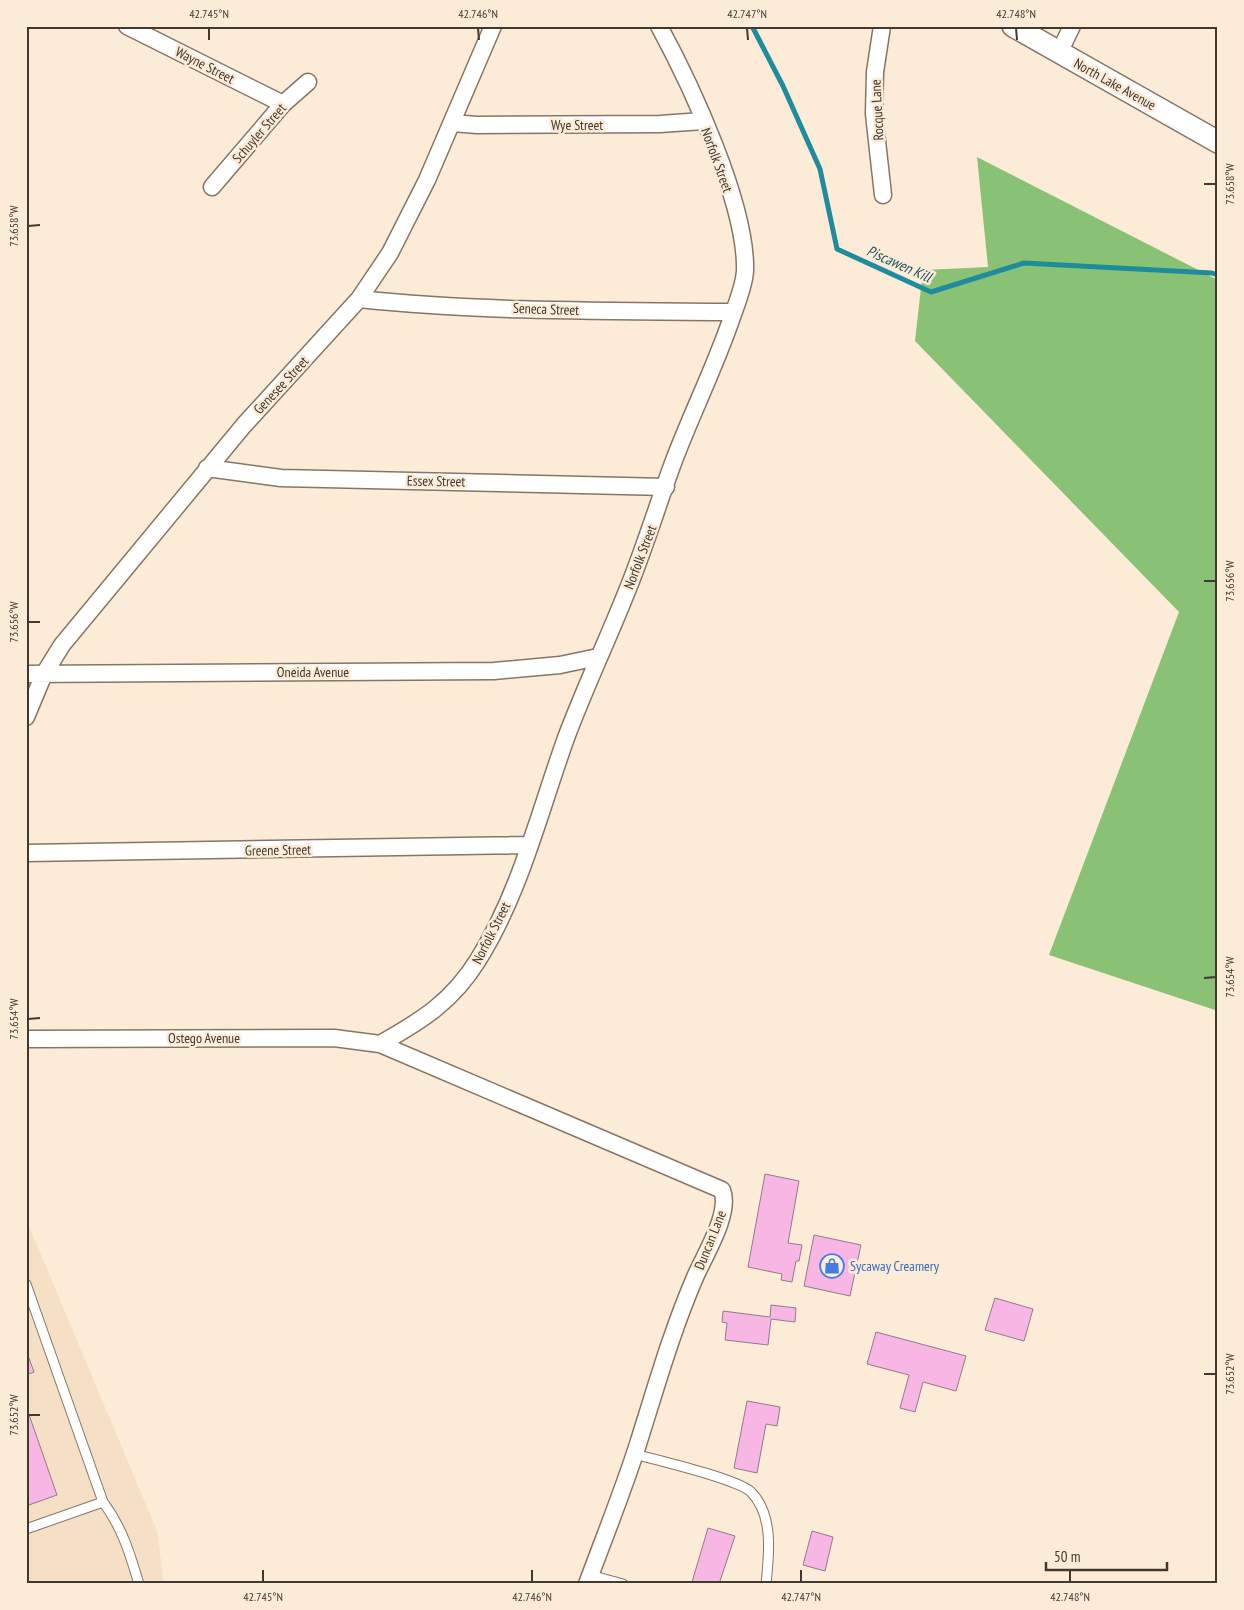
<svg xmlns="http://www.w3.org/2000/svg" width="1244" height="1610" viewBox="0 0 1244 1610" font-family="'PT Sans Narrow',sans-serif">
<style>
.built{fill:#f5e0c5}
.forest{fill:#8ac275}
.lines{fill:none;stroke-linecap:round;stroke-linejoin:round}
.stream{stroke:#1f8c9e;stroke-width:5}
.building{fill:#f8b6e5;stroke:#907b89}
.service-casing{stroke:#857664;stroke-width:11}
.minor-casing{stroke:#857664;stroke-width:19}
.tertiary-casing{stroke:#857664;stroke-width:24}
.service{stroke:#fff;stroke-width:9}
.minor{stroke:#fff;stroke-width:16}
.tertiary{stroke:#fff;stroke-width:21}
.ticks{fill:none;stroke:#403931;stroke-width:2}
.labels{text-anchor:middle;stroke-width:5;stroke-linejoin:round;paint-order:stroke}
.street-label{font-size:14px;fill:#403931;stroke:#fcebd7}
.shop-label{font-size:14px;fill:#366cbe;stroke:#fcebd7;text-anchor:start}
.water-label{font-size:15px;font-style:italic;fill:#1f5763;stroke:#fcebd7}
.neatline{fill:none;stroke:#403931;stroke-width:2}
.ticks-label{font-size:12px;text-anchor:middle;fill:#403931}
</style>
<rect width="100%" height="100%" fill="#fcebd7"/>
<path class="built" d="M26,1219L157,1531L164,1584H26Z"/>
<path class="forest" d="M977,157L1218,280V1011L1049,955L1179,612L915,341L923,270L988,267Z"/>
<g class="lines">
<path class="stream" d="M752,26L783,86L820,169L837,249L931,292L1024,263L1212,273L1218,275"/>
</g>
<path class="building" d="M765,1174L799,1181L788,1243L802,1245L799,1261H796L792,1282L781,1280L782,1274L748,1267Z
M814,1235L861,1245L850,1296L804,1286Z
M995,1298L1033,1309L1024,1341L985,1330Z
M771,1305L796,1308L795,1322L771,1319L768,1345L725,1340L727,1323L722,1322L723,1311L770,1317Z
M876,1332L966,1356L956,1391L923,1382L915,1412L900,1408L909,1375L867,1364Z
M26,1350L34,1372L26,1375Z
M747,1401L780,1407L777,1426L766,1424L757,1473L734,1468Z
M26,1406L57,1495L26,1506Z
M708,1528L735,1536L719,1584L692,1582Z
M812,1531L833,1537L825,1571L803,1565Z"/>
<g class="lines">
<g class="service-casing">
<path id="service" d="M26,1284L103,1502L26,1529
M634,1454C657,1460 738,1479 751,1492C774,1515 769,1555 766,1584
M103,1502C122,1527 130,1554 139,1584
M590,1575L623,1584"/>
</g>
<g class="minor-casing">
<path id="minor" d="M127,26L283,104
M882,26L875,72L874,114L883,195
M1059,53L1072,26
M452,123L477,125L660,124L703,121
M212,187L283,104L308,82
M359,299C483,312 609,311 733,312
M207,468L281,478L666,487
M26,674L494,671L560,665L598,657
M26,717L44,674L62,645L244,425L359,299L390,253L427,180L493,26
M26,853L529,845
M26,1039L334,1038L380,1044L722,1190C731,1212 706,1253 696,1275C672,1330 656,1387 638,1444C623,1491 604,1538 587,1584
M380,1044C421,1021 452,1002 478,960C520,893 539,813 566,738C585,687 609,637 629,586C645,546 658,504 673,463C691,415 714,369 731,320C736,305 744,287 745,271C747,205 691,85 659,26"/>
</g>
<g class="tertiary-casing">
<path id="tertiary" d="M1013,26L1218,142"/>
</g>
<use href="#service" class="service"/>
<use href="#minor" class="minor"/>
<use href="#tertiary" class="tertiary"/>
</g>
<path class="ticks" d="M209,28V40M478,28L479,40M747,28L748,40M1016,28L1017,40M1204,184H1216M28,226L40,225M1204,581H1216M28,622H40M1204,978L1216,977M28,1019L40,1018M1204,1374H1216M28,1415H40M263,1570V1582M532,1570V1582M801,1570V1582M1070,1570V1582"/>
<defs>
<g id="shop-ring" transform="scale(1.25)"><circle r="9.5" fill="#fcebd7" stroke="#3f7fe0" stroke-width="1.5"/><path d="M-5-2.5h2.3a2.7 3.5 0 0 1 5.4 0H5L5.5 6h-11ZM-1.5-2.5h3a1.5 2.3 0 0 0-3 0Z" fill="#3f7fe0"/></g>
</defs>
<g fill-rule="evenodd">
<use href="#shop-ring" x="832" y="1266"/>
</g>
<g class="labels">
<g class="street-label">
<text transform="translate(205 65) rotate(27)" y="5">Wayne Street</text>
<text transform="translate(1115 84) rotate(29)" y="5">North Lake Avenue</text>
<text transform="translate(877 110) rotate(-93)" y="5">Rocque Lane</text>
<text x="577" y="130">Wye Street</text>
<text transform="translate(259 133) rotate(-49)" y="5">Schuyler Street</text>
<text transform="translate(717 160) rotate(70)" y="5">Norfolk Street</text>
<text transform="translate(546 309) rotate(2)" y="5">Seneca Street</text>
<text transform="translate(281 385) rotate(-47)" y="5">Genesee Street</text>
<text transform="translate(436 481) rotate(1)" y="5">Essex Street</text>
<text transform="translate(640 557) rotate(-69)" y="5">Norfolk Street</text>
<text x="313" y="677">Oneida Avenue</text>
<text transform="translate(278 850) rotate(-1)" y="5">Greene Street</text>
<text transform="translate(491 933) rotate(-63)" y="5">Norfolk Street</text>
<text x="204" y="1043">Ostego Avenue</text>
<text transform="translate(710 1240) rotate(-68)" y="5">Duncan Lane</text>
</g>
<g class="shop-label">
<text x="850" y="1271">Sycaway Creamery</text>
</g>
<g class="water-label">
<text transform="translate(899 264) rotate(24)" y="5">Piscawen Kill</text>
</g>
</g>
<rect width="1244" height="1610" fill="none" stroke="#fcebd7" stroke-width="55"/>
<path d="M1046 1562v8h121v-8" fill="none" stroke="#403931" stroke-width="2.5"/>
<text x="1054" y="1562" font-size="15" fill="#403931" stroke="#fcebd7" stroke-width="4" paint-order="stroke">50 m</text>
<rect x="28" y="28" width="1188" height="1554" class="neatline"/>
<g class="ticks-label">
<text x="209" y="18">42.745°N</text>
<text x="478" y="18">42.746°N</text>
<text x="747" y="18">42.747°N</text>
<text x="1016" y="18">42.748°N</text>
<text transform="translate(1230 184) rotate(-90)" y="4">73.658°W</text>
<text transform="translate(14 226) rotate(-90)" y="4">73.658°W</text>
<text transform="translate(1230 581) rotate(-90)" y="4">73.656°W</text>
<text transform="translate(14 622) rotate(-90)" y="4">73.656°W</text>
<text transform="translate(1230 977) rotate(-90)" y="4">73.654°W</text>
<text transform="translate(14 1019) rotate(-90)" y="4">73.654°W</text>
<text transform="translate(1230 1374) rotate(-90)" y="4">73.652°W</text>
<text transform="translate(14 1415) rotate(-90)" y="4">73.652°W</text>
<text x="263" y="1601">42.745°N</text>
<text x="532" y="1601">42.746°N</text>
<text x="801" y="1601">42.747°N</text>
<text x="1070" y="1601">42.748°N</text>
</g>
</svg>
